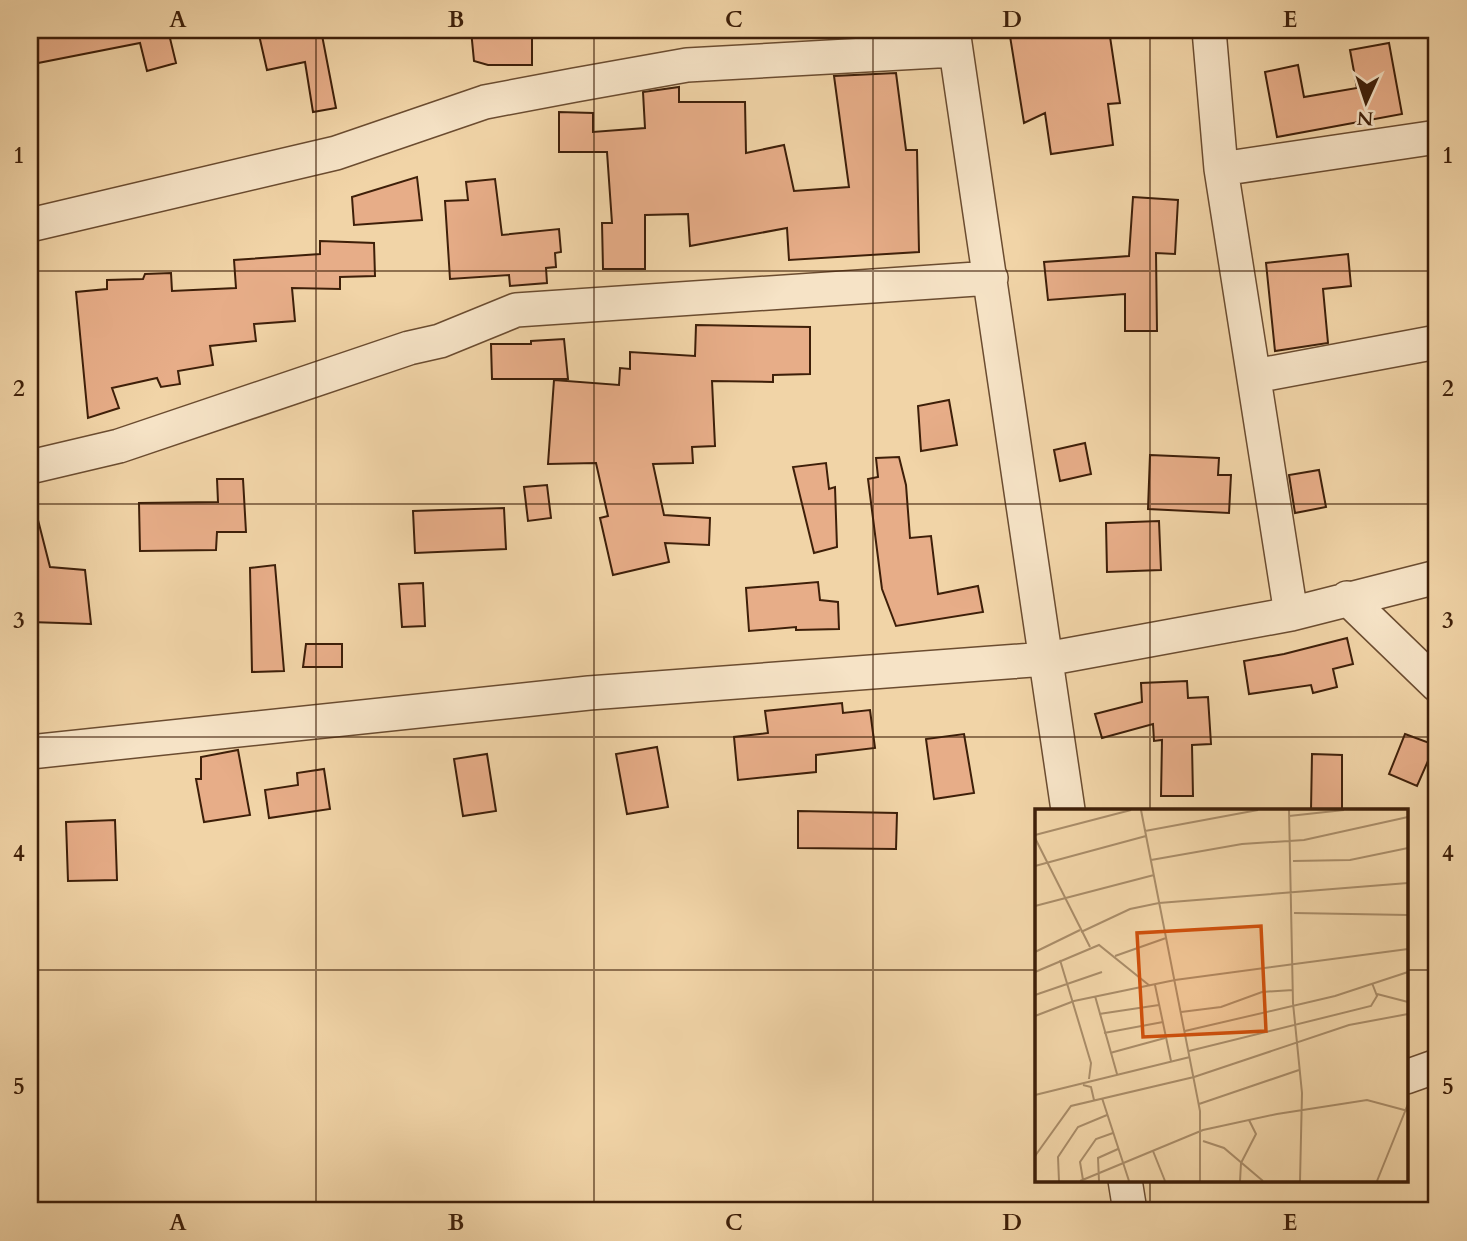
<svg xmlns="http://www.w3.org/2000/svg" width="1467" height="1241" viewBox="0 0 1467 1241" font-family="Cardo,serif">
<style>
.building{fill:#e7ad88;stroke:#3e1f09;stroke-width:2}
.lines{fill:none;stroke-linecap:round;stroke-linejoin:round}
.street-casing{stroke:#6b4c30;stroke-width:36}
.street{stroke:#f6e3c6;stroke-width:33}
.grid{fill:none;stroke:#3e1f09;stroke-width:2;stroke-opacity:0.55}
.inset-road{fill:none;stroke:#a98c68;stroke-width:2}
.view{fill:#ce500c;fill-opacity:0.15;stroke:#ce500c;stroke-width:3.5}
.inset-edge{fill:none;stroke:#3e1f09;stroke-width:3.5}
.neatline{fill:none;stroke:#3e1f09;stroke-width:2.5}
.grid-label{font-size:23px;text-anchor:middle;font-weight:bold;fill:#3e1f09}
</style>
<rect width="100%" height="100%" fill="#f1d4a7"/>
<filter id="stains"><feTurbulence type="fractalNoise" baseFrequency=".00286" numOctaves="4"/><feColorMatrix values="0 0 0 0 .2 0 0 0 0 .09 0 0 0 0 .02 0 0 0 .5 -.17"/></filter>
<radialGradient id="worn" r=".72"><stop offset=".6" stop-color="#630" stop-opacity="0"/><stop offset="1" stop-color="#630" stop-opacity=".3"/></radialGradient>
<path class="building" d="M75,30H168L176,63L147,71L140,43L38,63L33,35H76Z
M286,30H321L336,108L313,112L305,62L267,70L259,35Z
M471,30H532V65H488L474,61Z
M1009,30H1109L1120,103L1108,104L1113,145L1051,154L1045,113L1024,123Z
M1389,43L1402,114L1277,137L1265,72L1298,65L1304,97L1357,88L1350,50Z
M896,73L906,150H917L919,252L789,260L787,228L690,246L688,214L645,215V269H603L602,223H612L607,152H559V112L593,113V132L645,128L643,92L679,87V102H745L746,153L784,145L794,191L849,187L834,76Z
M417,177L422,220L354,225L352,197Z
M495,179L502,235L559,229L561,252L555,253L556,267L546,268L547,283L510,286L509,275L450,279L445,201L468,200L466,182Z
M1133,197L1178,200L1175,254L1156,253L1157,331H1125V294L1048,300L1044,262L1129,256Z
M320,241L374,243L375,276L340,277V289L292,288L295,321L254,324L256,341L210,346L213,365L178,371L180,384L161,387L157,378L112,388L119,408L88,418L76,292L107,289V280L143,279L145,274L171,273L172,291L236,288L234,260L320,254Z
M1348,254L1351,286L1323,289L1328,343L1275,351L1266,263Z
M696,325L810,327V374L773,375V382L712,381L715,446L692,447L693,463L653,464L664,515L710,518L709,545L665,543L669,562L613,575L600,518L608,516L596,463L548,464L554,380L619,385L620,368L630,369V352L695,356Z
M564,339L568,379H492L491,344H531V341Z
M949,400L957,445L921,451L918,406Z
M1085,443L1091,474L1060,481L1054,450Z
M1150,455L1219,458L1218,475H1231L1229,513L1148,509Z
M899,457L906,485L910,538L931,536L938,594L978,586L983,612L896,626L882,589L868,479L878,477L876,458Z
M826,463L829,489L835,487L837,547L814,553L793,467Z
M1319,470L1326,507L1295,513L1289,475Z
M217,479H243L246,532H217L216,550L140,551L139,503L218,502Z
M547,485L551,518L528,521L524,487Z
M504,508L506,549L415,553L413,511Z
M38,520L50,567L85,570L91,624L30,622V521Z
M1159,521L1161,570L1107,572L1106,523Z
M275,565L284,671L252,672L250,568Z
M818,582L820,600L838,602L839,629L796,630V627L749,631L746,588Z
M423,583L425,626L402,627L399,584Z
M1347,638L1353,664L1333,669L1337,687L1313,693L1311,685L1249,694L1244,661L1284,654Z
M306,644H342V667H303Z
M1187,681L1188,698L1208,697L1211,744L1192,745L1193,796H1161L1162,740L1154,741L1153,724L1102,738L1095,714L1142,702L1141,683Z
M842,703L843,713L870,710L875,748L816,755V772L738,780L734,737L768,733L765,711Z
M964,734L974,793L934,799L926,739Z
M1405,734L1435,745L1417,786L1389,774Z
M657,747L668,807L627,814L616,754Z
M238,750L250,815L204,822L196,779H201V757Z
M487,754L496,811L463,816L454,759Z
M1312,754L1342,755V810H1311Z
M324,769L330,809L269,818L265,790L298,785L297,773Z
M798,811L897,813L896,849L798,848Z
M115,820L117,880L68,881L66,822Z"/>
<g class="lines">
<g class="street-casing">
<path id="street" d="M953,30L1068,810
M1209,30L1221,169L1291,614
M1221,169L1437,137
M30,225L336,153L485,102L575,85L687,65L955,50
M1255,376L1437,342
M30,467L119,446L409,348L440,341L516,310L991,278
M1347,598L1437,685
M30,752L589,693L1046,659L1291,614L1437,577
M1406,1077L1437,1066
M1125,1180L1130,1211"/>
</g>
<use href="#street" class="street"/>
</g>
<path class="grid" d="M316,30V1211M594,30V1211M873,30V1211M1150,30V810M30,271H1437M30,504H1437M30,737H1437M30,970H1036M1406,970H1437M1150,1180V1211"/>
<g transform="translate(1035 809)">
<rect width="373" height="373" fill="#f1d4a7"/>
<path class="inset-road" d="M106,1L165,302V372M254,1L258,194L267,284L265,372M254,7L309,1M110,22L223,1M0,26L96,1M0,29L55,138M116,51L207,35L269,31L373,8M258,52L315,51L373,39M0,57L111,27M0,97L119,66M259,104L373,106M46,123L95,100L124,94L373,74M0,143L45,121M80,147L131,129M25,151L56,254L54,270M0,163L64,136L115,177M120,176L136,252M342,185L373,193M0,186L67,163M60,187L82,265M146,203L186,198L227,183L258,181M64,205L124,196M0,207L39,192L140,171L373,140M150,222L300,187L373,163M69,224L128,213M154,242L336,197L342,187L337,174M75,244L130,229M48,276L56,278L59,291M0,286L155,248M67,289L94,372M164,295L264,261M168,332L189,339L228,372M118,342L130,372M0,347L36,297L159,268L314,216L373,205M48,371L45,353L61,330L78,324M24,372L23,348L43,318L72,306M45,372L168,321L242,305L332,291L373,302M64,372L63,349L83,340M205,372L206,354L221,325L214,311M342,372L373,295"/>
<path class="view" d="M226,117L231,222L108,228L102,124Z"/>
<rect width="373" height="373" class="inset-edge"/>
</g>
<rect width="1467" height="1241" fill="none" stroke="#f1d4a7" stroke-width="77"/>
<g transform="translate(1366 102) rotate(183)" stroke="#f6e3c6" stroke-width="5" paint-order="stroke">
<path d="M0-5L12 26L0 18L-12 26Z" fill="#3e1f09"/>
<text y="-10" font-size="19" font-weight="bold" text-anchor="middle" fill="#3e1f09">N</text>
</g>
<rect x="38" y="38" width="1390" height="1164" class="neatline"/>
<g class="grid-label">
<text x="178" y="27">A</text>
<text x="456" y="27">B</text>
<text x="734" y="27">C</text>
<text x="1012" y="27">D</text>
<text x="1290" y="27">E</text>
<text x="19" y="163">1</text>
<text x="1448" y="163">1</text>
<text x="19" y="396">2</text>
<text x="1448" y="396">2</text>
<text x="19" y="628">3</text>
<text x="1448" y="628">3</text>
<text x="19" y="861">4</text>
<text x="1448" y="861">4</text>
<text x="19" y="1094">5</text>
<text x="1448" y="1094">5</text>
<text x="178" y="1230">A</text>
<text x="456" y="1230">B</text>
<text x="734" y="1230">C</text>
<text x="1012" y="1230">D</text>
<text x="1290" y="1230">E</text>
</g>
<rect width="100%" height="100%" filter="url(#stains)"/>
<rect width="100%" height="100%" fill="url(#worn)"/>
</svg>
